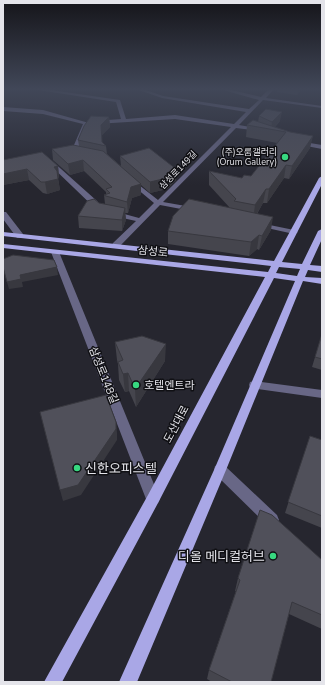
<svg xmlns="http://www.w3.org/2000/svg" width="325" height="685" viewBox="0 0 325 685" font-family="'Nunito Sans','Noto Sans KR',sans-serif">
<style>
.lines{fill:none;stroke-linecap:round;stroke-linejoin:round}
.minor{fill:#686786;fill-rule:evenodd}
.major{fill:#a9a7e6;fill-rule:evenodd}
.wall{fill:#45454d}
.shaded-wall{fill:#38383f}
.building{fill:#50505a;stroke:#38383f}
.poi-dot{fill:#37d880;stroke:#101014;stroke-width:1.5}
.labels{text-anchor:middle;stroke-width:3;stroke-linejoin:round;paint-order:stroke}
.far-poi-label{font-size:9px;fill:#e4e4ea;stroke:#101014;text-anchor:end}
.far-street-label{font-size:9px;fill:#e4e4ea;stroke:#101014}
.street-label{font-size:11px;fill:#e4e4ea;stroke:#101014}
.poi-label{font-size:11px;fill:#e4e4ea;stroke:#101014;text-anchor:start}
.near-poi-label{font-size:13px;fill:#e4e4ea;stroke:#101014;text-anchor:start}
</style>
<rect width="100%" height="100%" fill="#26262f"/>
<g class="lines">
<path class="minor" d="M32,89H44L120,100L126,119L175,115L234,124L246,112L162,98L136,89H143L163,96L249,109L259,100L220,89H227L261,97L269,89H274L266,98L322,106V108L263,100L239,125L261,129V131L236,128L163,202L197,208V212L160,205L119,247H116L112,245L113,243L136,221L100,213L47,162V160H51L106,209L139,218L154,203L130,183V181H134L158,200L231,127L175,119L96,124L94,123V121L121,119L116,102Z
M3,107L43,110L89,123L77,152L74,154L71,152L83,124L43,114L3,111Z
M298,141L322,145V149L296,144V142Z
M3,212H6L23,234V238H17L3,219Z
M255,222L294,230L298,232L294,234L258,226H255Z
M52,250H58L59,252L160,499L158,503L153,505L148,503L146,499L51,252Z
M254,381L322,390V398L250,388L249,385L250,382Z
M220,464L225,466L277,515L279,520L277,525L272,526L267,525L215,474L214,470L215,466Z"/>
<path class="major" d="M322,176V184L282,262L302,264L318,231L322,229V239L310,265L322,266V272L308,270L305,277L322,278V284L303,281L226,470L137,682H119L214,470L295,281L274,278L158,503L62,682H44L148,495L265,277L3,248V244L268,272L271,266L3,236V232L274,261L319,178ZM279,267L300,269L297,276L276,273Z"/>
</g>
<path class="wall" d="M277,89H302L297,95L277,92Z
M259,116L280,121L275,127L290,132L310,148L289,179L284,178L267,203H263L257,214L271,230L259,250L257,249L249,256L168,244V231L230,208L209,185V171L242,178L251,176L277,143L246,137L247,125L258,122Z
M109,117L110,127L102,135V142L106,146L107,154L121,166L120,156L176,180L167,189L150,193L141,185V195L132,198L128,213H125L126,220L122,231L79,228L78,216L99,203L105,204L104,195L106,194V192L84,171L70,175L53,160L52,149L79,146L78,140Z
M3,160L58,166L59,177L58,178L60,190L47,194L43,193L29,180L3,185Z
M322,334V370L312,367Z
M115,342L165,361L136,407L129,391L125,392L119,380L118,364L117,360Z
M310,436L322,440V528L285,513Z
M322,560V629L289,614L271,682H212L207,679L209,670L236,591H235L238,578Z"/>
<path class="shaded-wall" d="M298,89H302L297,95Z
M282,112L280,121L273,129H271L272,122Z
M109,117L110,127L102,135V145L101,125Z
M313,136L310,148L289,179L292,166Z
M83,160L84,171L70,175L68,164Z
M286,165L284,178L267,203L269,189Z
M58,166L59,177L55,178L54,167Z
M27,169L29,180L3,185V174Z
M176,169V180L167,189L150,193V182Z
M58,179L60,190L47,194L45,182Z
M141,184V195L132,198L128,213L127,202L131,187Z
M266,189L263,203L253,220L255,205Z
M125,208L126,220L122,231V220Z
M273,217L271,230L259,250L262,236Z
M259,235L257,249L249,256L251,242Z
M57,267L58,275L22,282L23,287L9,289L7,282L20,275Z
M166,344L165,361L136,407L135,389Z
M128,373L129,391L125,392L123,374Z
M116,422L117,433V440L81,495L63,501L60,490Z"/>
<path class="building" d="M266,109L282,112L272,122L259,116Z
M91,116L109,117L101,125L102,142L106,146L78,140L84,126Z
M253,120L290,132L313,136L292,166L286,165L269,189H266L255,205L234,201L236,199L209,171L242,178L244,175L251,176L286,132L247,125Z
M73,145L103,151L141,184L131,187L127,202L106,196L104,195L110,193L106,189L112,187L83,160L68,164L52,149Z
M149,148L176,169L167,178L150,182L120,156Z
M42,152L58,166L54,167L57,171L58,179L45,182H41L27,169L3,174V160Z
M94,199L99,203L125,208L122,220L78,216L87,201Z
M189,199L273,217L262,236L259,235L251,242L168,231L173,216Z
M13,255L54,260L57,267L20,275L21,279L7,282L3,267V259Z
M322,334V359L315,357Z
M142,336L166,344L135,389L128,373L123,374L118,362L123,360L115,342Z
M106,395L116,422V429L78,485L60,490L40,412Z
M310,436L322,440V516L288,502Z
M260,510L272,515L322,560V615L292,602L271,682H232L209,670L240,580L238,578Z"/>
<linearGradient id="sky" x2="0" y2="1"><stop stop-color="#15151a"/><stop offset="0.48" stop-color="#414758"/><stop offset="1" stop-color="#414758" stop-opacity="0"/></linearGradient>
<rect width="325" height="185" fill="url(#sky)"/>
<g class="poi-dot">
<circle cx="285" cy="157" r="4"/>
<circle cx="136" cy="385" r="4"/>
<circle cx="77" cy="468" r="4"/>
<circle cx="273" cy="556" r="4"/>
</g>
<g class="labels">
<g class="far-poi-label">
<text x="277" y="155">(주)오룸갤러리<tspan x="277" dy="10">(Orum Gallery)</tspan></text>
</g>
<g class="far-street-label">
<text transform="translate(178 170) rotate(-46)" y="3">삼성로149길</text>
</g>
<g class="street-label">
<text transform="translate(153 251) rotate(6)" y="4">삼성로</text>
<text transform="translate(104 375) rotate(68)" y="4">삼성로148길</text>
<text transform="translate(176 424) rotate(-62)" y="4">도산대로</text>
</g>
<g class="poi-label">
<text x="144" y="389">호텔엔트라</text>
</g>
<g class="near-poi-label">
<text x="85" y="473">신한오피스텔</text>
<text x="265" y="561" text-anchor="end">디올 메디컬허브</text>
</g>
</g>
<rect width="325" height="685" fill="none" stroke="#e4e4ea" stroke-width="8"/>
</svg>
